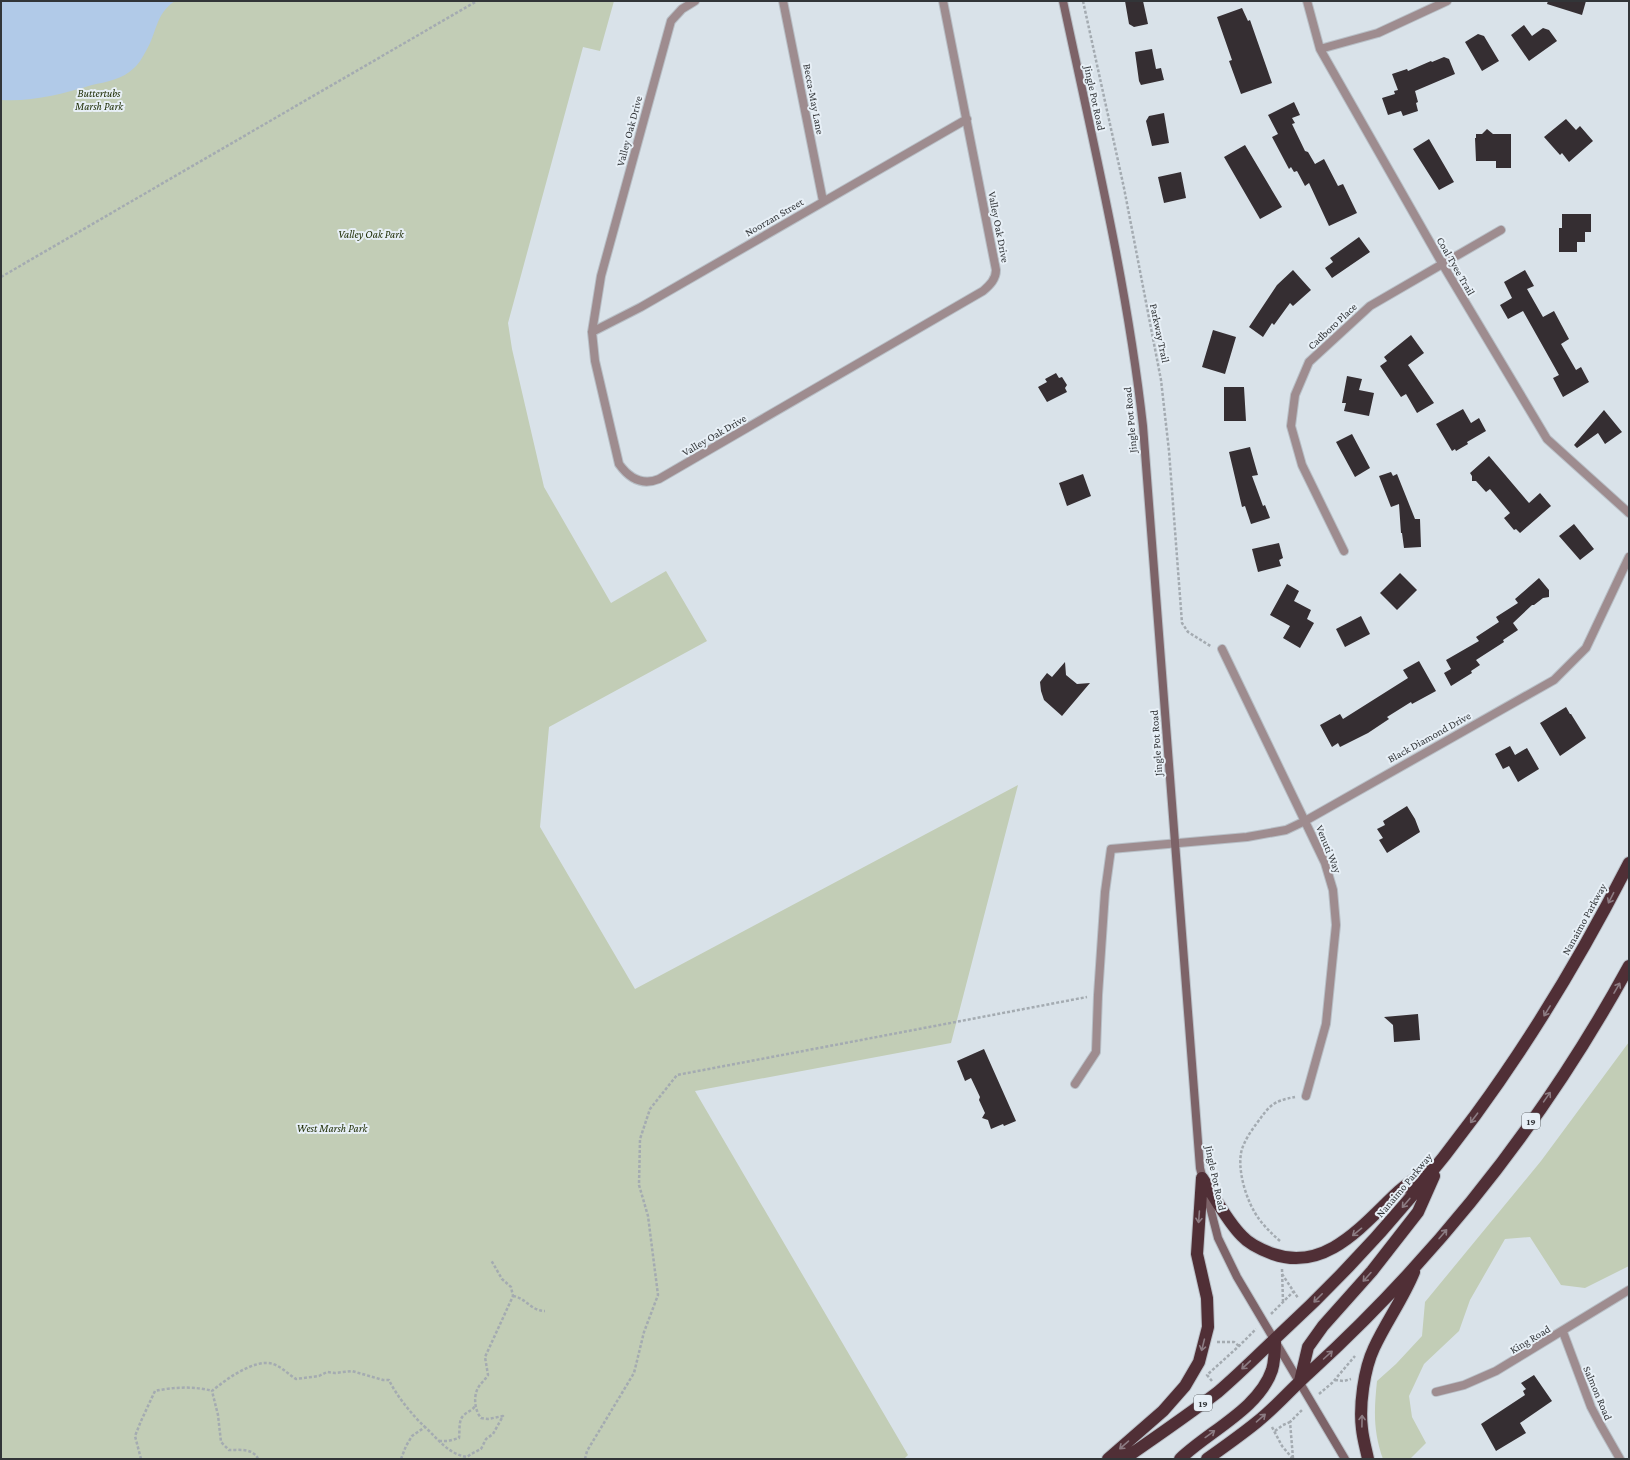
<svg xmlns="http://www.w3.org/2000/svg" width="1630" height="1460" viewBox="0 0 1630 1460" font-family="'Crimson Pro',serif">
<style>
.green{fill:#c2cdb6}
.water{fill:#b1cae8}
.building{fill:#352e32}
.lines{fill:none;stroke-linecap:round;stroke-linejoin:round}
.street-casing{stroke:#b8bfc6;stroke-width:10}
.secondary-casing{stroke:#b8bfc6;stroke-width:10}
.highway-casing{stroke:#b8bfc6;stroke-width:14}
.path{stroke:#a4abb1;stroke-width:2.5;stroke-dasharray:3 2;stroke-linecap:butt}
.street{stroke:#9e8c8f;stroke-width:8}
.secondary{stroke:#7d6368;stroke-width:8}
.highway{stroke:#502f36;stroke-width:12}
.oneway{stroke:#8c7c83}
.labels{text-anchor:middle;stroke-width:4;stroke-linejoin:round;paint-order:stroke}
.shield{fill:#e7eff6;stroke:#686d71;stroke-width:1}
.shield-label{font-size:10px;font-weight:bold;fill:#323538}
.park-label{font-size:11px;font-style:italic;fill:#202f07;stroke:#e7eff6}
.street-label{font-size:11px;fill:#323538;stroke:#e7eff6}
</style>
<rect width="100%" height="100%" fill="#d9e2e9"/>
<path class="green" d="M1,1H614L600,51L583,47L508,323L512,349L544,487L611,603L666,571L707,641L549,727L540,827L635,989L1018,785L951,1043L695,1091L908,1455L904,1459H1Z
M1629,1042V1266L1585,1288L1561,1285L1530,1237L1505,1239L1470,1300L1459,1331L1424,1364L1409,1396L1412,1417L1426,1443L1410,1459H1383C1373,1431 1374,1410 1377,1381L1396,1364L1422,1336L1425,1302L1541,1161Z"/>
<path class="water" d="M1,1H175C155,14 157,33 146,51C143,56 139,64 134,68C123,79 106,82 92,85C62,94 32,102 1,100Z"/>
<path class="building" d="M1125,1H1143L1148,24L1134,27L1129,24Z
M1548,1H1586L1582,15L1547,4Z
M1242,8L1248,21L1250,20L1272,83L1241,94L1229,61L1232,60L1217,17Z
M1524,25L1532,36L1543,28L1549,30L1557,41L1529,61L1511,35Z
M1478,34L1484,36L1499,61L1482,71L1465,42Z
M1152,49L1156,69L1161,68L1164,80L1141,85L1139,81L1135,52Z
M1444,57L1449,59L1455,74L1415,91L1418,102L1416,103L1418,111L1403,116L1401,111L1388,115L1382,98L1395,94L1394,91L1398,90L1392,74L1407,69L1408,71L1431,61L1432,62Z
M1294,102L1300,115L1292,118L1295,123L1292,124L1305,151L1308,152L1315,164L1324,159L1338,186L1343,184L1357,213L1329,226L1309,183L1305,186L1297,171L1294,172L1291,167L1289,169L1272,137L1278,134L1268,115Z
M1164,113L1169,143L1152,146L1146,121L1149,116Z
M1566,119L1576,130L1580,126L1593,141L1569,162L1562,153L1560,155L1544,137Z
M1487,129L1493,134H1511V168H1496V161H1476L1475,138H1476V134H1482Z
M1429,139L1454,182L1439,190L1413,149Z
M1245,145L1282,207L1260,219L1224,157Z
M1181,172L1186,198L1164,203L1158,177Z
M1562,214H1591V232H1585V242H1577V252H1559V228H1562Z
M1359,237L1370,252L1332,278L1325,268L1333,262L1330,258Z
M1293,270L1311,290L1293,306L1290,303L1274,325L1272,323L1263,337L1249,327L1277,285Z
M1525,270L1534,286L1527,289L1543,317L1554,311L1569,339L1561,344L1576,370L1581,367L1589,382L1563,397L1553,378L1559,375L1523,311L1508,319L1500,305L1512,298L1504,282Z
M1213,330L1236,337L1225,374L1202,367Z
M1411,335L1424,353L1408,365L1434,403L1417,413L1406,394L1401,397L1380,366L1387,361L1384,357Z
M1056,373L1059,378L1062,377L1067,385L1065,388L1067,392L1047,402L1038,387L1047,382L1045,379Z
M1347,376L1362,379L1359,390L1374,393L1369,416L1344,411L1346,403H1342Z
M1224,387H1244L1246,421H1224Z
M1463,409L1471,423L1479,418L1486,431L1467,442L1468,444L1456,451L1455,449L1452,451L1436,424Z
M1604,410L1622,432L1605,444L1598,433L1577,448L1574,445Z
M1352,434L1370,468L1355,477L1336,442Z
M1250,447L1258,475L1252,476L1263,506L1265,505L1270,518L1251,524L1245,506L1242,507L1229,452Z
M1489,456L1529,503L1540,493L1551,506L1520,533L1516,529L1514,530L1504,518L1510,513L1490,489L1486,492L1476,481H1472V476L1470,473Z
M1391,472L1393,476L1397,474L1415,519H1420L1421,547L1404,548L1402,533H1401L1399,504L1391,507L1379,476Z
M1083,474L1091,496L1067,506L1059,483Z
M1574,524L1594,549L1580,560L1559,536Z
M1279,543L1283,558L1279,560L1281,566L1258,572L1252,549Z
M1400,573L1417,590L1397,610L1380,593Z
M1539,578L1549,590V597L1543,598L1534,605H1532L1513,623L1518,630L1503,640L1504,642L1476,660L1480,665L1471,671L1472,673L1451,686L1444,673L1451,669L1446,660L1479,641L1476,637L1499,622L1496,617L1518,603L1515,599Z
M1287,584L1299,591L1294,601L1311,610L1307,619L1314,623L1300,648L1283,638L1290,626L1270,615Z
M1361,616L1370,634L1345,647L1336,629Z
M1419,661L1436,691L1412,704L1411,702L1387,717L1389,719L1368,733L1340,747L1338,743L1332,747L1320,725L1340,714L1343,719L1408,678L1403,670Z
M1065,662L1066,675L1077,684L1090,683L1062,716L1044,700L1041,691L1040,682L1047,673L1052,677Z
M1566,707L1570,714H1571L1586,738L1560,756L1540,723Z
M1510,746L1515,755L1527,748L1539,769L1518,782L1509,766L1503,769L1495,754Z
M1407,806L1415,819L1420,832L1387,853L1379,840L1383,838L1377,829L1385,825L1383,821Z
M1418,1014L1420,1040L1394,1042L1393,1025L1384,1017Z
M984,1049L1016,1121L1004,1126L1003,1124L991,1129L988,1120L982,1118L985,1113L979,1100L980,1097L971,1078L965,1081L957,1061Z
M1534,1375L1552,1401L1520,1423L1526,1433L1496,1451L1481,1424L1525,1395L1523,1391L1526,1389L1521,1383Z"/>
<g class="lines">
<g class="street-casing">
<path id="street" d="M695,1L682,9L671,21L601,276L592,332L595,361L619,464C629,478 642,486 659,479L983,291C990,285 996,279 996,270L943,1
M783,1L823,201
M1307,1L1320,49L1443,265L1547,439L1629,513
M1320,49L1378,33L1447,1
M592,332L641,307L967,119
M1344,551L1302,465L1291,426L1295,395L1309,362L1370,306L1501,230
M1222,649L1325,863L1333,890L1336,925L1326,1024L1306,1096
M1075,1084L1096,1052L1098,995L1105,892L1111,849L1247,837L1286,830L1305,821L1554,680L1586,648L1629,557
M1563,1332L1591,1407L1600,1424L1620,1459
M1436,1392L1464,1385L1496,1371L1629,1290"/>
</g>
<g class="secondary-casing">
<path id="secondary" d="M1063,1C1093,142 1127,283 1143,426L1200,1168L1218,1238L1237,1277L1345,1459"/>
</g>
<g class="highway-casing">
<path id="highway" d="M1202,1178C1215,1197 1226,1220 1242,1236C1250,1245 1262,1250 1273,1254C1327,1273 1365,1222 1399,1191C1408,1183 1419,1176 1429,1170
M1300,1381L1308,1347L1323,1326L1372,1271L1418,1212L1434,1176
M1108,1459L1163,1411L1185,1386L1199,1362L1208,1327L1207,1298L1197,1254L1202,1178
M1124,1459C1156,1437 1188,1415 1218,1392C1239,1374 1259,1354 1279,1335C1428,1198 1537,1043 1629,863
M1180,1459C1209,1431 1259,1409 1272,1370C1275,1360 1275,1349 1275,1339
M1207,1459C1224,1447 1241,1435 1257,1422C1276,1407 1292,1388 1310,1372C1437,1256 1546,1118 1629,966
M1368,1459C1366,1449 1363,1439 1362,1429C1359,1406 1364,1369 1374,1348C1386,1322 1403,1299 1414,1272"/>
</g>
<path class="path" d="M1083,1L1124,188L1161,380L1169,451L1182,623L1188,632L1212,647
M1,277L477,1
M1280,1241C1272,1234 1265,1227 1259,1219C1247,1203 1236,1169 1242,1149C1245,1140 1251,1131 1257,1123C1270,1105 1273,1101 1295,1097
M1282,1269L1283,1302
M1282,1274L1298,1298
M513,1296C526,1298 531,1311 545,1311
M1271,1314L1293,1292
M1217,1342H1234L1239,1346
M1335,1380L1344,1381L1351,1379
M1212,1381L1207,1375L1239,1346L1256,1329
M1319,1394L1332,1383L1355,1356
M1272,1427L1282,1446L1293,1459
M1275,1431L1283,1425L1290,1422
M439,1441H448L459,1438C460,1431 458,1420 464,1415C468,1411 472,1411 475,1406
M1293,1458L1290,1422L1303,1409
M141,1459L135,1436L141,1421L155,1391C172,1387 196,1386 212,1391
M258,1459C253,1448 240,1450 229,1450L221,1442L218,1415L212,1391C225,1380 255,1358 273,1364C282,1367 288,1374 296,1379L319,1376L327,1372L335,1373L352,1371L383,1380H389C396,1395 412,1415 425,1427
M401,1459L406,1446L412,1436L425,1427C438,1439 448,1454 467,1457L471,1454L481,1449L486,1439L493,1434L503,1416L488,1419L481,1418C475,1411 473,1397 478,1388C480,1384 485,1380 488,1375L485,1357L513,1296L511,1287L502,1279L491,1260
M585,1459L587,1451L634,1373L644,1332L658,1295L648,1216L639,1185L640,1139L650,1109L677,1075L1087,997"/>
<use href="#street" class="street"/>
<use href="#secondary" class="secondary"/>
<use href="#highway" class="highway"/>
</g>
<defs><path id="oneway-shaft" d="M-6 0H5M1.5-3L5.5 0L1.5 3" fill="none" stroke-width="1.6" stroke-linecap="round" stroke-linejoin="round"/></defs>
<g class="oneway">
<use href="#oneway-shaft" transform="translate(1611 898) rotate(117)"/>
<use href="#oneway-shaft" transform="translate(1617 988) rotate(-60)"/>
<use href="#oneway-shaft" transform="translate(1547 1011) rotate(122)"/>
<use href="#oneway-shaft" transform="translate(1547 1097) rotate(-55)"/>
<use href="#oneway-shaft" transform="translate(1474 1118) rotate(127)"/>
<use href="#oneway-shaft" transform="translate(1406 1203) rotate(130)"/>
<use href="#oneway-shaft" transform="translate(1199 1217) rotate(94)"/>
<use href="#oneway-shaft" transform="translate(1357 1232) rotate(141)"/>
<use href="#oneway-shaft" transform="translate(1443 1234) rotate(-49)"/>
<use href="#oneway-shaft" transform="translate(1367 1277) rotate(132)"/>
<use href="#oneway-shaft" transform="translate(1318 1298) rotate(135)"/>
<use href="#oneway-shaft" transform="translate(1203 1345) rotate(104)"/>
<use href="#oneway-shaft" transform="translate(1328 1355) rotate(-42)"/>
<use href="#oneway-shaft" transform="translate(1246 1365) rotate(137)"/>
<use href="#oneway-shaft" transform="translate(1261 1418) rotate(-41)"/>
<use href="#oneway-shaft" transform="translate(1362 1421) rotate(-89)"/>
<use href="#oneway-shaft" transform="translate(1210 1434) rotate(-36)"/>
<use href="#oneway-shaft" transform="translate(1124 1445) rotate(139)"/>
</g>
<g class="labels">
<g class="shield">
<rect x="1522" y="1113" width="18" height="16" rx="3"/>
<rect x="1194" y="1395" width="18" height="16" rx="3"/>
</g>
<g class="shield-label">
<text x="1531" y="1125">19</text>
<text x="1203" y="1407">19</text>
</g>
<g class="park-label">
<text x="99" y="97">Buttertubs<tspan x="99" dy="13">Marsh Park</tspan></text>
<text x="371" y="238">Valley Oak Park</text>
<text x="332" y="1132">West Marsh Park</text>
</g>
<g class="street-label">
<text transform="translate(1095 98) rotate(78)" y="4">Jingle Pot Road</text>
<text transform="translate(814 99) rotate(79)" y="4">Becca-May Lane</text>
<text transform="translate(629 131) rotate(-75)" y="4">Valley Oak Drive</text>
<text transform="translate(774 217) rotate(-30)" y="4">Noorzan Street</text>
<text transform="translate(999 227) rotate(79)" y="4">Valley Oak Drive</text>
<text transform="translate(1456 266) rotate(60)" y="4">Coal Tyee Trail</text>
<text transform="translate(1332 326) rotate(-43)" y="4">Cadboro Place</text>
<text transform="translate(1160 333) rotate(78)" y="4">Parkway Trail</text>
<text transform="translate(1130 420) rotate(-95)" y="4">Jingle Pot Road</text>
<text transform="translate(714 435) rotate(-30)" y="4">Valley Oak Drive</text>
<text transform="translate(1429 737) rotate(-29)" y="4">Black Diamond Drive</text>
<text transform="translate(1156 743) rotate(-94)" y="4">Jingle Pot Road</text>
<text transform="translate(1329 849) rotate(68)" y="4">Venuti Way</text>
<text transform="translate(1584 919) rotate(-61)" y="4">Nanaimo Parkway</text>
<text transform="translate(1216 1178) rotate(78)" y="4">Jingle Pot Road</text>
<text transform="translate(1404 1185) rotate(-50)" y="4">Nanaimo Parkway</text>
<text transform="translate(1530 1339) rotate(-31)" y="4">King Road</text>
<text transform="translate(1598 1393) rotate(67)" y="4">Salmon Road</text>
</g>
</g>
<rect width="1630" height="1460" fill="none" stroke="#323538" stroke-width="4"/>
</svg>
